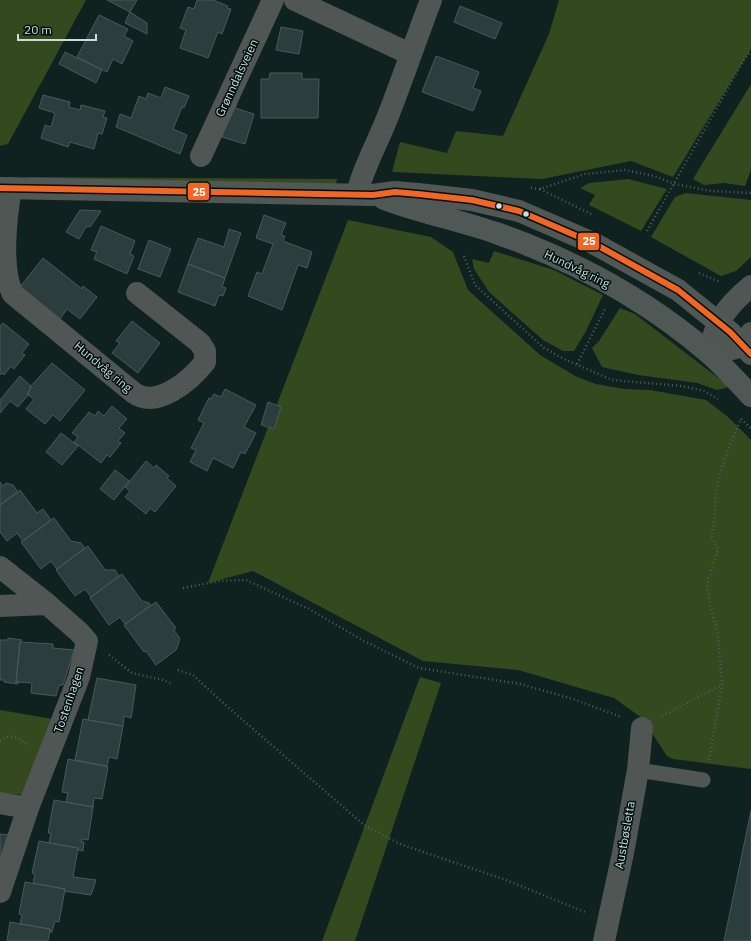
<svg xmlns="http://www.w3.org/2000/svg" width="751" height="941" viewBox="0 0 751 941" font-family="'IBM Plex Sans',sans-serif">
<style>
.green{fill:#34491e}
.building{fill:#2b3d3d;stroke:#48595a}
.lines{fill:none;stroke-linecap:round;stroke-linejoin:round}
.path{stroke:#535c5a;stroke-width:2.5;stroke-dasharray:1 3;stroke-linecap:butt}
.service{stroke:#505654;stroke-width:15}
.minor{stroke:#505654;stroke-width:22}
.secondary{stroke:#505856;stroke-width:22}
.bus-1-casing{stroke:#01100e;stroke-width:9}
.bus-1{stroke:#f26522;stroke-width:6}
.bus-dot{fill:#c8dfdb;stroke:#01100e;stroke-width:1.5}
.labels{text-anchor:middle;stroke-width:3;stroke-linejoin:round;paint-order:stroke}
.street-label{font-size:12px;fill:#c8dfdb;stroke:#01100e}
.line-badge{stroke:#01100e;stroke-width:1.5}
.badge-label{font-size:11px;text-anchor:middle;font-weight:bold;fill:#fff}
</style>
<rect width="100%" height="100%" fill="#0f2220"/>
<path class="green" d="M0,0H86L8,144L0,146Z
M559,0H751V49L673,177L631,161L542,179L392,172L400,142L447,153L456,131L503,136L549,34Z
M751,84V170L745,186L724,183L704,185L693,179Z
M28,177L337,179L336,184L27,180Z
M628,179L667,189L641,231L589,205L595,195L580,188L589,183Z
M686,193L751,200V257L736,271L721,276L651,237L675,197Z
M348,220L431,237L453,252L468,290L540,355L577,377L596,384L624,389L650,390L706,400L728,417L751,440V769L673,759L667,756L642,718L614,698L518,670L423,661L253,571L208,583Z
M494,251L554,270L603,295L586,331L574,351H563L543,340L489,292L474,269L472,259L489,263Z
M620,308L635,314L730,387L717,390L697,383L638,375L602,367L592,348L599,341Z
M420,677L441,683L355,941H322Z
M0,710L53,719L24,795L0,793Z"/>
<path class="building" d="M107,0H137L130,12Z
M197,0H213L228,6L227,8L231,9L222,34L218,32L208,58L180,48L186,30L180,28L188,7L194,9Z
M460,6L502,23L495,39L454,22Z
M130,12L147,23V34L125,23Z
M99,15L128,29L124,36L133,41L122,64L113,59L107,72L77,57Z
M281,27L303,31L299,54L276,50Z
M65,52L102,70L96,83L59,64Z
M436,56L479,72L473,88L481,91L473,111L422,92Z
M270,73H302V79H319L318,118H261V79H269Z
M165,87L189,96L184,108L182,107L173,129L187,135L180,154L116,127L120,114L131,118L139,96L146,99L148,93L161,98Z
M43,95L70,102L69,107L80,110L81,105L105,111L103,117L107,118L102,134L98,133L94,149L70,142L68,147L41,138L45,125L51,127L55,113L39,108Z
M237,104L235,108L254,114L245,144L222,137L231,109Z
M80,210L101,211L91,226L86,227L79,239L66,232Z
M264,215L286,223L281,235L285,236L283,241L312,252L307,268L298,265L282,310L248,296L257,272L262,274L273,244L256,238Z
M101,226L135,241L130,254L134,256L127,274L94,259L97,252L91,250Z
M229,229L241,233L225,278L188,264L198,238L224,247Z
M149,240L171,249L160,277L138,269Z
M43,258L82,289L83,286L97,297L80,319L67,309L60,319L20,287Z
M188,264L225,278L222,287L226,288L223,296L219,295L215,306L178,292Z
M132,321L160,343L138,373L112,353L120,343L116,341Z
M3,323L29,344L22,353L25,355L14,369L11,366L4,375L2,373L0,375V326Z
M52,363L85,390L60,421L53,415L45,424L26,409L34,399L27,394L31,388L30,387Z
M20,376L31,386L28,395L18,407L10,401L0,413V400Z
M225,389L256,405L244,427L256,433L245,454L241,452L233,468L213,458L207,471L190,462L196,450L191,448L204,423L198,420L209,398L211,399L214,394L221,397Z
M268,402L281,407L274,429L261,425Z
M112,406L127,419L119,428L125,433L118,441L121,443L110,457L107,455L101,463L74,442L78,437L72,433L89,412L95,416L98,411L104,416Z
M61,433L78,446L62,465L46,452Z
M146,461L154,468L156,465L169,476L167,478L176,486L155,512L150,508L146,514L125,497L130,491L125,487Z
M115,470L129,481L114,500L100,489Z
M0,482L3,486L6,483L13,485L18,492L0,505Z
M20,490L37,513L43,509L51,520L23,541L17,533L7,541L0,532V505Z
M54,518L71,541L81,543L85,548L57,569L51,561L41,569L21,542Z
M88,546L105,570H115L119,576L91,597L85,589L75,596L56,570Z
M122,574L142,601L149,603L151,605L125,624L120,617L109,625L90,598Z
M156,602L176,628L174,630L180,639L176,650L156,665L146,651L144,652L124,625Z
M8,638L22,640L20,642L16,682H18V684L4,682L5,680H0V640H8Z
M20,642L53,644V648L74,650L63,685H59L56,696L31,693L32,683L16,682Z
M97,678L136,685L131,718L124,716L123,726L88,720Z
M83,719L123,726L117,759L109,757L107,766L75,760Z
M68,759L108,767L102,799L94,798L93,807L66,802L68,793L62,792Z
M54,800L93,807L88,840L82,839L81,842H84L83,851L78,850V848L49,843L51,833H48Z
M751,811V941H724Z
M0,834L9,835L0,864Z
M39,841L78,848L73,877L96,880L91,895L64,891L65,889L33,883L35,874L32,873Z
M25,882L65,889L59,922L55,921L52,932H50V929L20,924L22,915L19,914Z
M10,922L50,929L48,941H7Z"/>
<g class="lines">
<path class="path" d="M531,188L540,189L585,174L625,170L654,176L675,184L711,191L751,193
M540,189L593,215
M647,231L744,60L751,51
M464,256L475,285L544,348L564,359L612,380L682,386L704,391L718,399
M699,273L720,282
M577,364L605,309
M741,419L751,428
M183,588L220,581L246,580L309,609L364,641L419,668L520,684L573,699L621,717
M109,655L132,673L163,680L172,684
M178,670L193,675L222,702L364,825L400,844L506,880L585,912
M662,716L722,685
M0,741C11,733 18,737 27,745
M709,760L722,685L718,635L710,605L707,585L718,549L711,536C716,521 714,508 716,493C720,467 731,442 741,419"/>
<path class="service" d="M638,770L703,780"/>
<path class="minor" d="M295,0L410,54
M201,156L273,0
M11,188C6,217 0,270 13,294L134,393C157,409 190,381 205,362V351L200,343L137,293
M357,193C364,166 378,142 388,116C403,78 416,39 431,0
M751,286C730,303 710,327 711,355L743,346L751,333
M0,567L47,604
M0,606L47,604L79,632L87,641L79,677L28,808L0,892
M0,803L28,808
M604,941L623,853L638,770L642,728"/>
<path class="secondary" d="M0,188L373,195L395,192L418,194L472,200L519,211L593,243L678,290L730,332L751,354
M384,199C421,213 459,220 496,233C573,260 649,301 711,355C725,368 738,382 751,396"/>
<g class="bus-1-casing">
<path id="bus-1" d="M0,188L373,195L395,192L418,194L472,200L519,211L593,243L678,290L730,332L751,354"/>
</g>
<use href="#bus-1" class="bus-1"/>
</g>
<g class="bus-dot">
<circle cx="499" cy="206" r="3.5"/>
<circle cx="526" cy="214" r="3.5"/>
</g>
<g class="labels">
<g class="street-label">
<text transform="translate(237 78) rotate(-65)" y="4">Grønndalsveien</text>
<text transform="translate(577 269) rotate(26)" y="4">Hundvåg ring</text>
<text transform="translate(103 367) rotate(40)" y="4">Hundvåg ring</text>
<text transform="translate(69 700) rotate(-71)" y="4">Tostenhagen</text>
<text transform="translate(625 835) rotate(-80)" y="4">Austbøsletta</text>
</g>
</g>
<g class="line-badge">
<rect x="187" y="182" width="23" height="19" rx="4" fill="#f26522"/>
<rect x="577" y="232" width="23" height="19" rx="4" fill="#f26522"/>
</g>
<g class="badge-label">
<text x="199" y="196">25</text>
<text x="589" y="245">25</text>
</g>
<path d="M18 34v6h78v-6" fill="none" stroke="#c8dfdb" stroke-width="2"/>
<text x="24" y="34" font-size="12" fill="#c8dfdb" stroke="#01100e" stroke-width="3" paint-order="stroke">20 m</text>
</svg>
